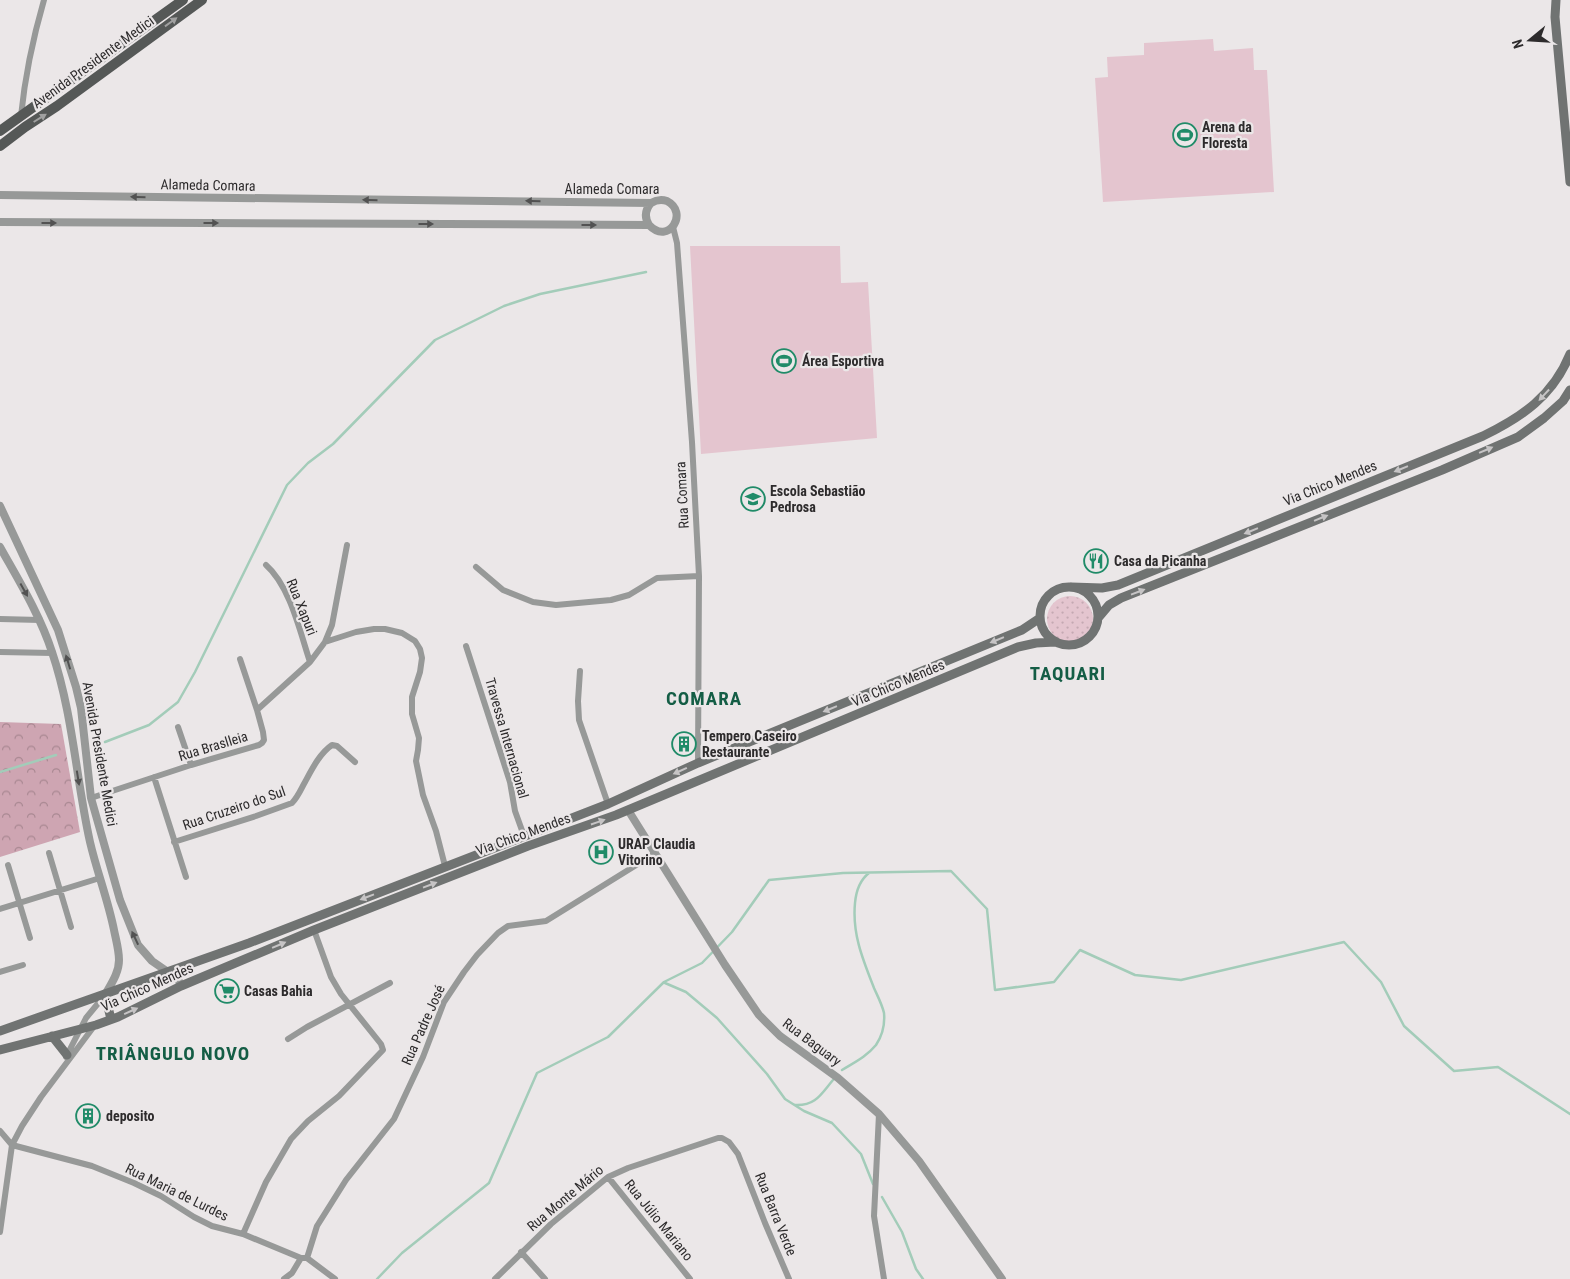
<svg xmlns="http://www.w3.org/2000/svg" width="1570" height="1279" viewBox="0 0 1570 1279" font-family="'Roboto Condensed',sans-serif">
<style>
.forest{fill:url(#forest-crowns)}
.park{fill:url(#park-dots)}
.pitch{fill:#e4c5cf}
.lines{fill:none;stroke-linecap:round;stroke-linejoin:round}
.stream{stroke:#a3ccb9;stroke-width:2.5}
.minor{stroke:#979998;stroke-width:6}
.tertiary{stroke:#979998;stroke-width:8}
.secondary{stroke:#707372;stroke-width:9}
.primary{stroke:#555857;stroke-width:10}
.oneway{fill:#a0a0a0}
.oneway2{fill:#525252}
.oneway3{fill:#c6c4c5}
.labels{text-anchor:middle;stroke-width:4.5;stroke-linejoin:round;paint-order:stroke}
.street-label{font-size:14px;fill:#2d2b2c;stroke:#ebe7e8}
.poi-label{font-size:14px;font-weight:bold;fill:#2d2b2c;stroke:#ebe7e8;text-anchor:start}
.district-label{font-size:19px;font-weight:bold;letter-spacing:1px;fill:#145d45;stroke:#ebe7e8}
</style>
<defs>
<pattern id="forest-crowns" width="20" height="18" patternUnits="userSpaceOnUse" patternTransform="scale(1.25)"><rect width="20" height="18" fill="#cea5b2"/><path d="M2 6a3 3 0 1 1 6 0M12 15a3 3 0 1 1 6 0" fill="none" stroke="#a88791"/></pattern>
<pattern id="park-dots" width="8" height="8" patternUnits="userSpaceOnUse" patternTransform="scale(1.25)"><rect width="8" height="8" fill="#e4c5cf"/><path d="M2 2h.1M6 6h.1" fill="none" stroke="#c4a9b2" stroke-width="1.8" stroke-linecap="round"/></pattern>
</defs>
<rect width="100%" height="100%" fill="#ebe7e8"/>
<path class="forest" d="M0,722L61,724L80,832L0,857Z"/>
<path class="park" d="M1047 619a23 23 0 1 1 46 0a23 23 0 1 1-46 0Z"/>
<path class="pitch" d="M1213,39L1214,51L1253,48L1254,70H1267L1274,192L1103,202L1095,78L1108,77L1107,57L1144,55V43Z
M690,246H840L841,283L868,282L877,438L701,454Z"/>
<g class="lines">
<path class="stream" d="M105,742L149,725L178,702L195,672L287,485L308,463L333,444L435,340L504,306L540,294L646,272
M0,772L56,755
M665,983L686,992L717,1018L767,1074L785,1099L804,1111L832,1123L861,1154L873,1184
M842,1070C855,1062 866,1057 876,1045C882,1036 885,1024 884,1013C882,1004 877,995 874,988C863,960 852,934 855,903C856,892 860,880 869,873
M795,1105C816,1106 821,1094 833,1080
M882,1197L902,1232L916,1269L923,1279
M377,1279L402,1253L489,1183L537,1073L608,1037L664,982L702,963L732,932L769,880L843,873L951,871L987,909L995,990L1054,982L1080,950L1135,975L1181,980L1344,942L1381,982L1404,1026L1454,1071L1498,1067L1570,1114"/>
<path class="minor" d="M21,116C25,76 33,38 44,0
M673,227L677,243L692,442L699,576L698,763
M266,565C290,586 300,632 310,662
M476,567L503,590L533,602L556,605L611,600L629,595L657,578L699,576
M0,619L40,620
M325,642L332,625L347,545
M466,646L510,782L515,811L524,836
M0,652L53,653
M240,659L257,710
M580,671L578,701L579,720L608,804
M178,727L191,765
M154,777L186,877
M91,798L191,765L259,745L262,743L264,740L263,732L257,710L310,662L325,642L356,632L374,629H385L402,633L415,641L420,649L422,658L420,672L412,697V714L419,738L418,750L416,761L423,795L436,831L445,866
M174,842L256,816L292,803C298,797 301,789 305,782C312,769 320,753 332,745L337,746L355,762
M49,853L71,927
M8,865L30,938
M0,909L100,878
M0,972L23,965
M288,1039L307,1027L390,983
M66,1057L86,1018L105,995
M879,1114L874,1216L884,1279
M0,1131L12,1145L92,1166L134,1183L161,1196L194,1217L212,1226L243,1234L301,1258
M608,1177L690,1279
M0,1232L12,1145L22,1126L41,1097L95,1025
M243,1234L266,1182L291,1139L308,1121L339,1096L383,1050L381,1044L341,994L331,977L314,930
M521,1252L545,1279
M307,1258L335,1279
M284,1279L292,1273L301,1258H307L317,1226L346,1180L394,1119L423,1057L444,1002L464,972L477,955L498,933L508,926L546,921L654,854
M495,1279L551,1224L608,1177L628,1168L718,1138H722L729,1142L738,1154L765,1223L789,1279"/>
<path class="tertiary" d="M0,195L651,203C656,200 661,199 667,201C689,212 669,246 649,225L0,222
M649,225C644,217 645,210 651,203
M0,506L58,630L76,687L81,708L91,798L120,900L138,945L152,961L178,979L181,986
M0,547C19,581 40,615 52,652C73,714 76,779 90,842C97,872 108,900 114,930C116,940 119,950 119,960C119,973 111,984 105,995
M628,810L725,965L759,1015L780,1036L838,1078L879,1114L919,1161L1002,1279"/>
<path class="secondary" d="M1556,0L1555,17L1570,182
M1071,587L1102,588L1118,585L1483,436C1522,417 1553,396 1570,354
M1040 616a29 29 0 1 1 58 0a29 29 0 1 1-58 0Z
M1098,618L1109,605L1121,598L1442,470L1518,437L1544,418L1563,401L1570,390
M105,995L111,1019
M0,1031L249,943L608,804L698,763L1022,630L1040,618
M52,1036L67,1055
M0,1050L96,1025L118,1017L181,986L314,930L528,846L616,815L1018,647L1036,643L1055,642"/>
<path class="primary" d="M0,131L183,0
M0,146L25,127L57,106L202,0"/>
</g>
<defs><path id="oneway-solid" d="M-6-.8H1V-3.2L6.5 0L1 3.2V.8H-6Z" transform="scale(1.25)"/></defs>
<g class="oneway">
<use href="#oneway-solid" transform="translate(171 22) rotate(-36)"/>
<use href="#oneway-solid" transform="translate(40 118) rotate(-32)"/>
</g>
<g class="oneway2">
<use href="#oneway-solid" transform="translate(138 197) rotate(-179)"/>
<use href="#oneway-solid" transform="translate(370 200) rotate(-179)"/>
<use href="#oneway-solid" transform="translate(533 201) rotate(-179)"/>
<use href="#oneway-solid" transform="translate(49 223)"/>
<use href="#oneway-solid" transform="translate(211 223)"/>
<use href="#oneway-solid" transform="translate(426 224)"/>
<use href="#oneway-solid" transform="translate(589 225)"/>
<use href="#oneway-solid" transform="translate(24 590) rotate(61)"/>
<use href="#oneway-solid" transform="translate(68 662) rotate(-107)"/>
<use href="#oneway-solid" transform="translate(78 778) rotate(81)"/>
<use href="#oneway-solid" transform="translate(135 938) rotate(-115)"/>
</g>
<g class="oneway3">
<use href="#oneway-solid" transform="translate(1544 395) rotate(133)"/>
<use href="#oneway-solid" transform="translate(1486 450) rotate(-23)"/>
<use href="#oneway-solid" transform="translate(1401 469) rotate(158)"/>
<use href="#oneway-solid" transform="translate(1321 518) rotate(-22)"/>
<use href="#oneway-solid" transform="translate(1251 531) rotate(158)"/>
<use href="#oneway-solid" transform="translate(1138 592) rotate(-21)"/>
<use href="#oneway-solid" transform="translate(997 640) rotate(158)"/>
<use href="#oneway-solid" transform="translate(830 709) rotate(158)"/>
<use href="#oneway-solid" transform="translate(680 771) rotate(156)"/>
<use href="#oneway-solid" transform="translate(598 822) rotate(-19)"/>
<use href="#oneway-solid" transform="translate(430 885) rotate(-21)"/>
<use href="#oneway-solid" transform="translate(367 897) rotate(159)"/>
<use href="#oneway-solid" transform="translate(279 945) rotate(-23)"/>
<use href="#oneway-solid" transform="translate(131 1011) rotate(-24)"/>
</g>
<defs>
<g id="stadium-ring" transform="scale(1.25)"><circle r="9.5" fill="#ebe7e8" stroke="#208b68" stroke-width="1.5"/><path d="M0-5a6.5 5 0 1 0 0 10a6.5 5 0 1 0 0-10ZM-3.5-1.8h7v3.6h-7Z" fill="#208b68"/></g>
<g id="school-ring" transform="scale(1.25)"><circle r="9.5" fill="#ebe7e8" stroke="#208b68" stroke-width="1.5"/><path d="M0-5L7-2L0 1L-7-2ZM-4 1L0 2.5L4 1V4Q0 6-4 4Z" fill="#208b68"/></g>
<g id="restaurant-ring" transform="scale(1.25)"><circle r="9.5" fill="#ebe7e8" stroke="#208b68" stroke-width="1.5"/><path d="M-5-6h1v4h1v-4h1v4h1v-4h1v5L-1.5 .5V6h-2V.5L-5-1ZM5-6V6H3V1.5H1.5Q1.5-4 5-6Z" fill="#208b68"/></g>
<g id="building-ring" transform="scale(1.25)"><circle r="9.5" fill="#ebe7e8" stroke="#208b68" stroke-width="1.5"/><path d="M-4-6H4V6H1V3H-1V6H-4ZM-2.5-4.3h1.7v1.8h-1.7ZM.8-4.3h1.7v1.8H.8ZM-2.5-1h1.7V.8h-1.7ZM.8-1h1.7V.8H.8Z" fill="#208b68"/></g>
<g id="hospital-ring" transform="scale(1.25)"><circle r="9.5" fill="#ebe7e8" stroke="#208b68" stroke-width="1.5"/><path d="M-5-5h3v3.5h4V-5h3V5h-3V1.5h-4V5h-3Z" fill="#208b68"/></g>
<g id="supermarket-ring" transform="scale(1.25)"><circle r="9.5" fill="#ebe7e8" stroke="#208b68" stroke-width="1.5"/><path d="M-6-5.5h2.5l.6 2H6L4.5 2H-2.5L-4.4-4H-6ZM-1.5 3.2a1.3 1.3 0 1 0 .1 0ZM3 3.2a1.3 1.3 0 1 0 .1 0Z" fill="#208b68"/></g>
</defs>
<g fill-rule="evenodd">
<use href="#stadium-ring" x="1185" y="135"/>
<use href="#stadium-ring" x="784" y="361"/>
<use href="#school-ring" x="753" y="499"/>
<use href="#restaurant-ring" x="1096" y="561"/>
<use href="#building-ring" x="684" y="744"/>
<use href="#hospital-ring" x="601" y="852"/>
<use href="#supermarket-ring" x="227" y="991"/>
<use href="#building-ring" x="88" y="1116"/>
</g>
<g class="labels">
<g class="street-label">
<text transform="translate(93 62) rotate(-36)" y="5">Avenida Presidente Medici</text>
<text transform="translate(208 185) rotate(1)" y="5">Alameda Comara</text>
<text x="612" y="194">Alameda Comara</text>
<text transform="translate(1330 483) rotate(-22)" y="5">Via Chico Mendes</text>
<text transform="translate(682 495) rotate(-93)" y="5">Rua Comara</text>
<text transform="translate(302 607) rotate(68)" y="5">Rua Xapuri</text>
<text transform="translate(898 683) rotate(-23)" y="5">Via Chico Mendes</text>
<text transform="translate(507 738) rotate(74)" y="5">Travessa Internacional</text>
<text transform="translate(213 746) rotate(-17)" y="5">Rua Braslleia</text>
<text transform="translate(100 754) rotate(80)" y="5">Avenida Presidente Medici</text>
<text transform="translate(234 808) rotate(-19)" y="5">Rua Cruzeiro do Sul</text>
<text transform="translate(523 834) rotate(-20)" y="5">Via Chico Mendes</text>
<text transform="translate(147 987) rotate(-24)" y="5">Via Chico Mendes</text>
<text transform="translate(423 1025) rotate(-66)" y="5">Rua Padre José</text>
<text transform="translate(812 1042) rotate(37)" y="5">Rua Baguary</text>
<text transform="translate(177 1192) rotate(26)" y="5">Rua Maria de Lurdes</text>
<text transform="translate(565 1198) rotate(-40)" y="5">Rua Monte Mário</text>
<text transform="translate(776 1214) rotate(68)" y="5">Rua Barra Verde</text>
<text transform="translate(659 1220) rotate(51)" y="5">Rua Júlio Mariano</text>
</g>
<g class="poi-label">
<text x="1202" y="132">Arena da<tspan x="1202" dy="16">Floresta</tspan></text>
<text x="802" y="366">Área Esportiva</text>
<text x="770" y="496">Escola Sebastião<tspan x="770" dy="16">Pedrosa</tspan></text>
<text x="1114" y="566">Casa da Picanha</text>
<text x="702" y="741">Tempero Caseiro<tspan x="702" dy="16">Restaurante</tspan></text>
<text x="618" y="849">URAP Claudia<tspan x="618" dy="16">Vitorino</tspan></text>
<text x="244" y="996">Casas Bahia</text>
<text x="106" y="1121">deposito</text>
</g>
<g class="district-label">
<text x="1068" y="680">TAQUARI</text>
<text x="704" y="705">COMARA</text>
<text x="173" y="1060">TRIÂNGULO NOVO</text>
</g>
</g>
<g transform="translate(1530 40) rotate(252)" stroke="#ebe7e8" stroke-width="4" paint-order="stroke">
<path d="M0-4L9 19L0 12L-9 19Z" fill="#2d2b2c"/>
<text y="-8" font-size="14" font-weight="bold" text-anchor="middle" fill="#2d2b2c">N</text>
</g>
</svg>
